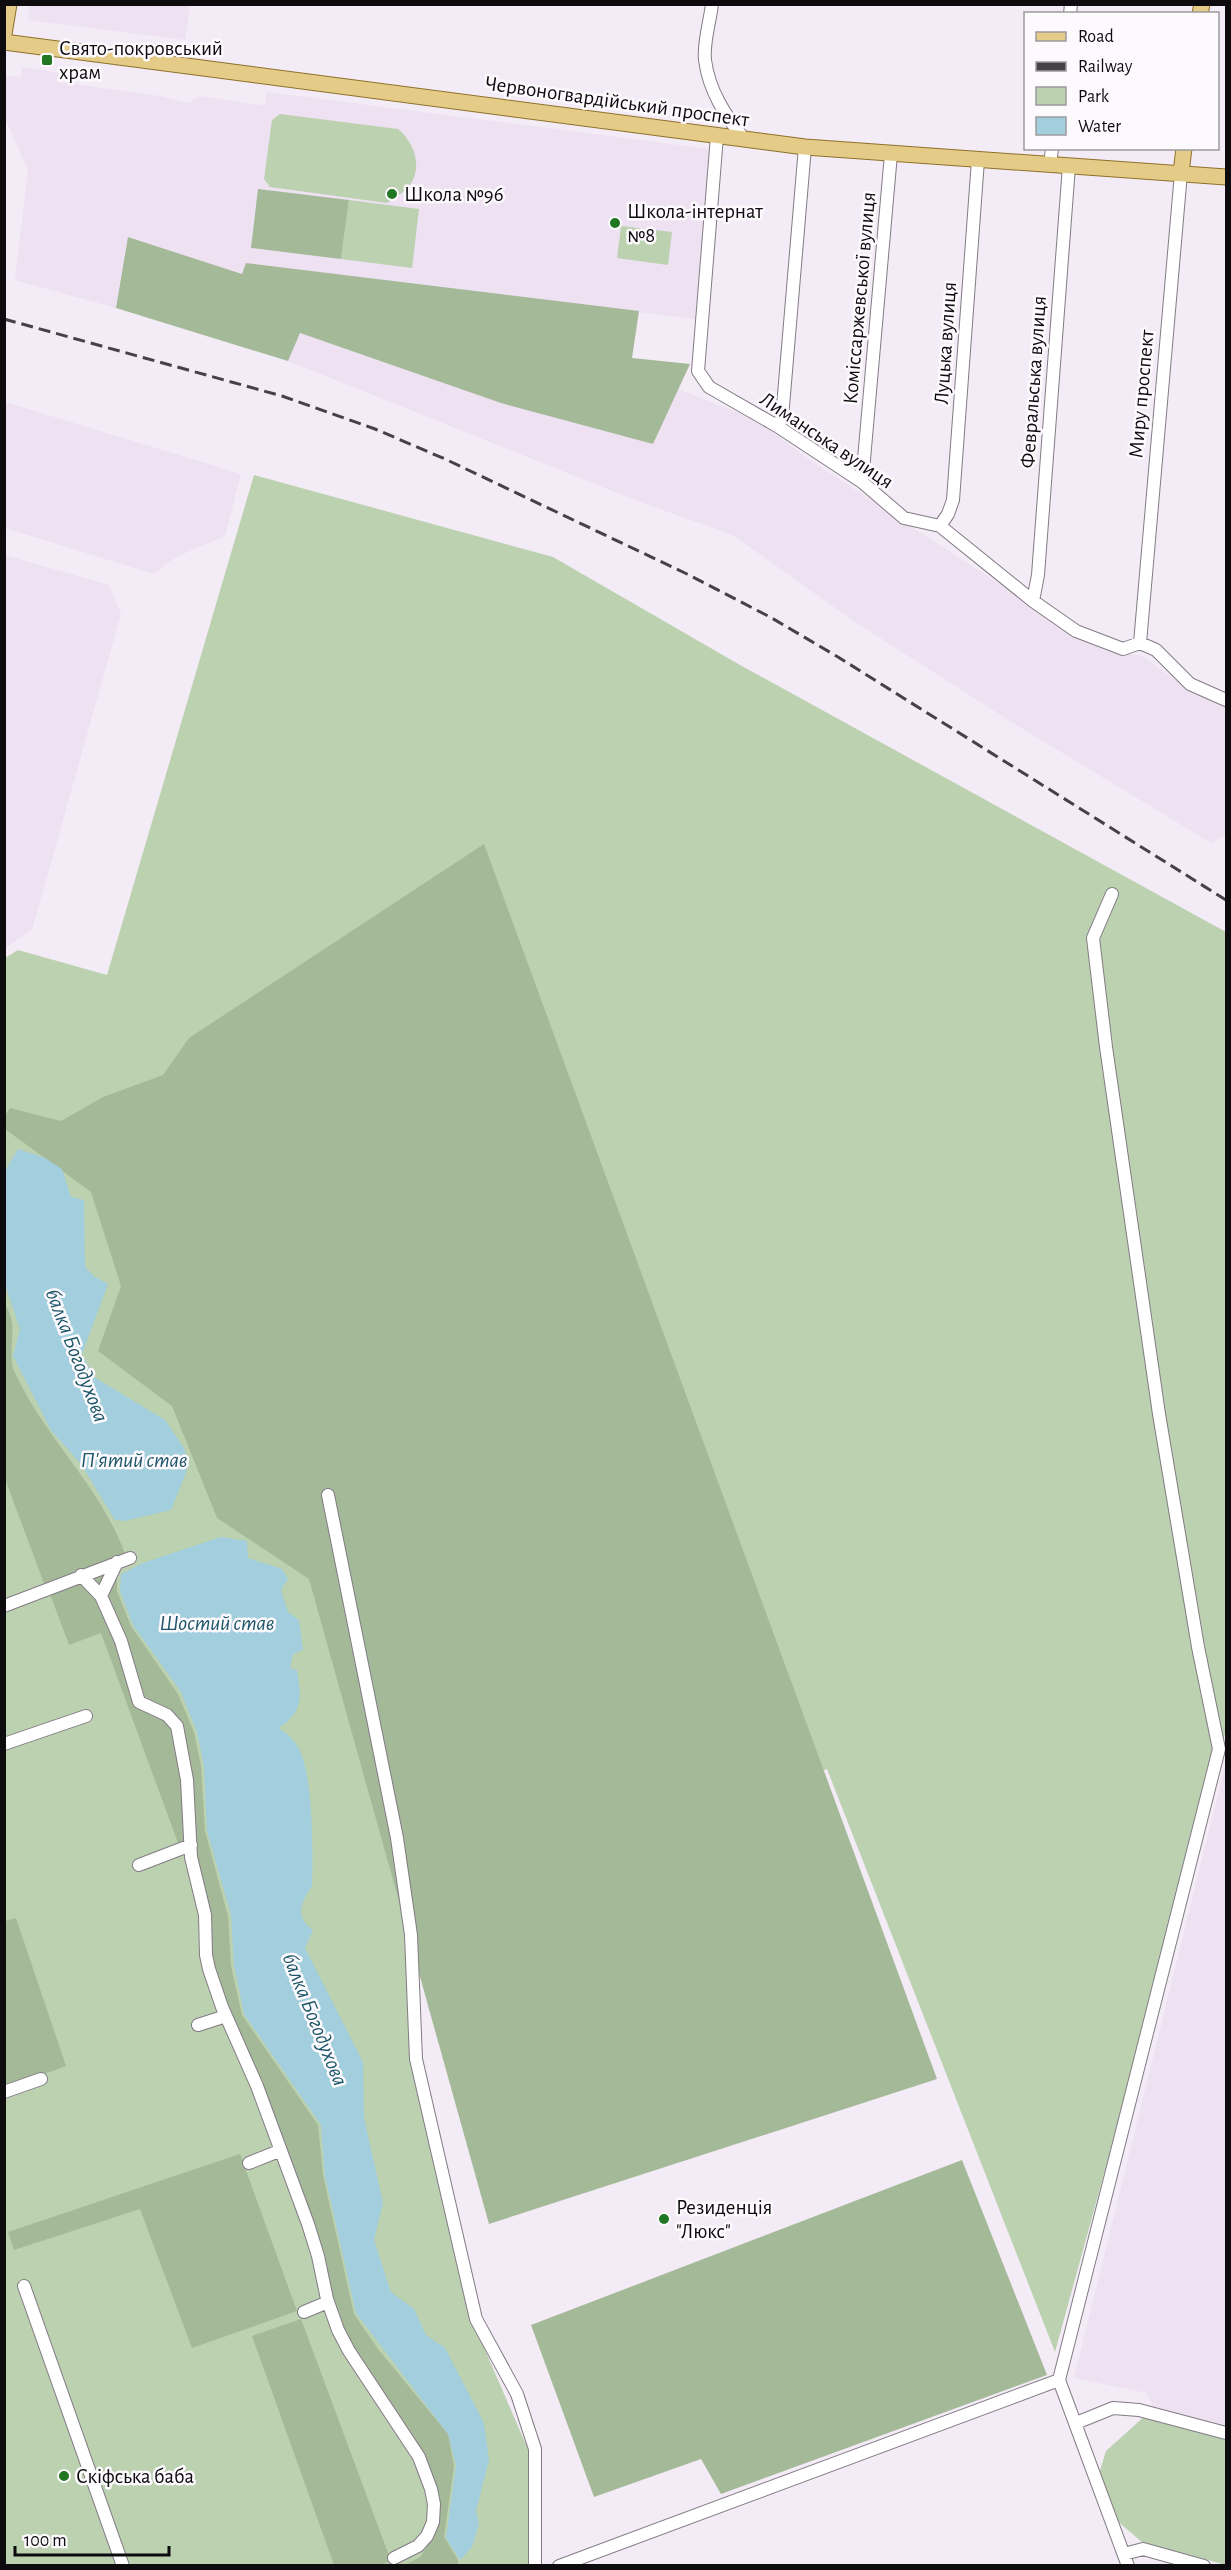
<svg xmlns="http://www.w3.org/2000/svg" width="1231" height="2570" viewBox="0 0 1231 2570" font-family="'Alegreya Sans',sans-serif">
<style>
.built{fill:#eee1f2}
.green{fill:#bbd1b0}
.forest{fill:#a4b998}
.water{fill:#a2cedd}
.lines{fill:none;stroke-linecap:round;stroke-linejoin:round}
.minor-casing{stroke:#827b84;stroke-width:14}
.major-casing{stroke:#8e7129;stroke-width:17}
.minor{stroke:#fff;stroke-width:12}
.major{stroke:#e5cb88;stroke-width:15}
.rail{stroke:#454146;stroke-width:3;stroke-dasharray:12 6;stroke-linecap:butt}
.poi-dot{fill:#207621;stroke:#fdfafe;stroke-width:2}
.labels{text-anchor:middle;stroke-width:5;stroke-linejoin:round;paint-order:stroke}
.poi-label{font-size:21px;fill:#0d0b0e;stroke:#fdfafe;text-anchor:start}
.street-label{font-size:21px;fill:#0d0b0e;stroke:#fdfafe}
.water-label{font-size:22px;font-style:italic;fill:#1d5668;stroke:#fdfafe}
</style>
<rect width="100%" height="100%" fill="#f3ebf5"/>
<path class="built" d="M30,5V4L190,5L185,40L28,20Z
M22,67L60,73L59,82L159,96L188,103L199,96L265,106L267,92L710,149L695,319L246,263L243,274L129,237L116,308L15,280L28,170L5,118L4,83L6,76L21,77Z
M299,333L499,402L653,444L678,389L754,419L813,462L1057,622L1104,650L1142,656L1181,684L1226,708V835L1211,843L1010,721L852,620L733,535L640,502L288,361Z
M5,402L241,474L225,536L176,557L154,574L5,528Z
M5,555L109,585L121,614L32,930L5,948Z
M1226,1762V2427L1153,2408L1147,2393L1074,2378Z"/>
<path class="green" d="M280,114L398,129C414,142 423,167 410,185C405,192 394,198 387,203L270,187L264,179L272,120Z
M349,200L419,209L412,268L341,259Z
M621,226L672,232L668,265L617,258Z
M254,475L553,557L740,665L1226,932V1730L1055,2352L827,1769L404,1937L414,2073L470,2315L530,2454L529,2565H5V958L18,950L107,975Z
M1146,2415L1226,2437V2565L1142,2542L1116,2520L1099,2474L1106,2451Z"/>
<path class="forest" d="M258,189L349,200L341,259L251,248Z
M128,237L242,274L246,263L639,311L632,358L690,364L653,444L501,403L300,333L288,361L116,308Z
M484,844L937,2079L489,2224L309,1579L217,1518L172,1406L98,1351L121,1286L91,1192L5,1129V1116L10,1108L61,1121L103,1097L163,1075L189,1038Z
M4,1301C7,1308 11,1315 12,1323C14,1338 8,1359 15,1373C45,1438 101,1487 125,1554L45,1586L5,1479Z
M117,1567V1591L131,1626L178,1694L194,1732L201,1766L205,1831L228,1916L231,1966L242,2015L318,2125L323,2175L354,2314L378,2349L448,2434L454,2466L444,2537L458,2560V2565H405L420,2557L434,2536L439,2518L433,2481L350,2347L213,1973L192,1837L178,1843L101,1633L69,1645L50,1594Z
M16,1918L66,2066L5,2089V1921Z
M240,2154L297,2311L192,2348L140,2209L14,2250L8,2232Z
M962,2160L1047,2375L721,2494L701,2459L594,2497L531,2325Z
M301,2319L391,2561L381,2565H334L252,2336Z"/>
<path class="water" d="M18,1149L45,1158L62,1169L71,1197L84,1200L85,1267L95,1277L108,1284L82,1354L94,1377L165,1420L184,1448L189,1465L171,1510L124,1521L115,1520L81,1464L51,1430L13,1356L20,1329L5,1284L4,1173Z
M221,1537L247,1541L248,1558L282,1569L288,1579L281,1590L288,1612L299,1620L303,1650L293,1654L290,1668L297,1670C301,1695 304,1713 278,1728C289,1733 298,1744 302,1756C313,1786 313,1852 312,1886C301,1903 294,1916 313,1930L305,1948L363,2062L364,2118L383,2203L374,2240L391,2292L414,2309L426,2335L445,2348L484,2423L489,2460L476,2511L479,2524L472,2547L460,2560L446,2538L456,2465L448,2434L356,2313L325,2176L321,2125L244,2014L234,1965L231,1915L207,1831L204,1766L197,1732L181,1692L133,1625L120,1591L121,1574L143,1563Z"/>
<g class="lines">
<g class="minor-casing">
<path id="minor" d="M712,4C710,22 703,43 705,60C709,91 725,115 744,139
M1070,14L1071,4
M717,136L698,371L709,387L777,426L862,482L904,518L940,526L1033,601L1076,631L1123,649L1140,643L1156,650L1190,684L1226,700
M1050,165L1052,148
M777,426L782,418L805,147
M862,482L891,154
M940,526L948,514L953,500L978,160
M1033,601L1038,575L1069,166
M1140,643L1181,173
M328,1495L397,1838L411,1935L416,2059L476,2319L517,2394L535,2449V2566
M81,1575L101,1596L121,1641L139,1702L167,1715L177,1726L187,1780L191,1857L205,1915L206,1955L209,1969L222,2007L257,2086L308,2224L318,2256L327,2299L338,2330L349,2351L419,2457L431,2489L434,2504L433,2522L427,2536L418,2546L394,2558
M101,1596L117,1562
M4,1606L130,1558
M4,1744L86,1716
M139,1865L191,1845
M198,2025L226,2016
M4,2092L41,2079
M249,2163L279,2151
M24,2286L123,2566
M304,2312L328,2302
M1059,2380L1219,1749L1198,1647L1159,1414L1106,1047L1093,938L1112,894
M1076,2423L1113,2408L1139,2410L1226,2433
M1124,2554L1143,2549L1204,2566
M559,2566L1059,2380L1128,2566"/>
</g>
<g class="major-casing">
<path id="major" d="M1200,14L1202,4
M4,34L9,4
M4,42L805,147L1226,177
M1181,173L1184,148"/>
</g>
<use href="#minor" class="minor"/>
<use href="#major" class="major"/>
<path class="rail" d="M4,319L282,396L375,429L445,459L687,574L770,617L838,657L1226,900"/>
</g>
<g class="poi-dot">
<rect x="41" y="54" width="12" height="12" rx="3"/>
<circle cx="392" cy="194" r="6"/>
<circle cx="615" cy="223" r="6"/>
<circle cx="664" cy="2219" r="6"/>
<circle cx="64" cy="2476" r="6"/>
</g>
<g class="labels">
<g class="poi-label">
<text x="59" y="55">Свято-покровський<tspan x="59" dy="24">храм</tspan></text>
<text x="404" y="201">Школа №96</text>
<text x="627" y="218">Школа-інтернат<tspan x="627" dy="24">№8</tspan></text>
<text x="676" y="2214">Резиденція<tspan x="676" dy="24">"Люкс"</tspan></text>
<text x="76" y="2483">Скіфська баба</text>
</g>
<g class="street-label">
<text transform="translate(617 101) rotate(8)" y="7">Червоногвардійський проспект</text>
<text transform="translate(859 298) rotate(-85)" y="7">Коміссаржевської вулиця</text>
<text transform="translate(945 343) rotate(-86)" y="7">Луцька вулиця</text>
<text transform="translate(1033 382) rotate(-86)" y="7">Февральська вулиця</text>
<text transform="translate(1141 394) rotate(-85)" y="7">Миру проспект</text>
<text transform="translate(827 440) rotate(34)" y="7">Лиманська вулиця</text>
</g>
<g class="water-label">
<text transform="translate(78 1355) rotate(69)" y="8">балка Богодухова</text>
<text x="134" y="1467">П'ятий став</text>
<text x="217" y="1630">Шостий став</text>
<text transform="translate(316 2019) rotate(68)" y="8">балка Богодухова</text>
</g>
</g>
<rect width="1231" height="2570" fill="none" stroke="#0d0b0e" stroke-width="12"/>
<rect x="1024" y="12" width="195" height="138" fill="#fdfafe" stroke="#9d9a9e" stroke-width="1.5"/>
<rect x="1036" y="32" width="30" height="9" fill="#e5cb88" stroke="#9d9a9e" stroke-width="1.5"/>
<text x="1078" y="42" font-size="18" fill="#0d0b0e">Road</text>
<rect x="1036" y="62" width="30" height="9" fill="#454146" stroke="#9d9a9e" stroke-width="1.5"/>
<text x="1078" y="72" font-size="18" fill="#0d0b0e">Railway</text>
<rect x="1036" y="87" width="30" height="18" fill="#bbd1b0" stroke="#9d9a9e" stroke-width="1.5"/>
<text x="1078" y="102" font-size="18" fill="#0d0b0e">Park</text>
<rect x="1036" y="117" width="30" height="18" fill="#a2cedd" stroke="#9d9a9e" stroke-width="1.5"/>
<text x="1078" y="132" font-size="18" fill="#0d0b0e">Water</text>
<path d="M15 2546v9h154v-9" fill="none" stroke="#0d0b0e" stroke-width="3"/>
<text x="24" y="2546" font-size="18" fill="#0d0b0e" stroke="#fdfafe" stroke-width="4.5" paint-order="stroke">100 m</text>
</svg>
